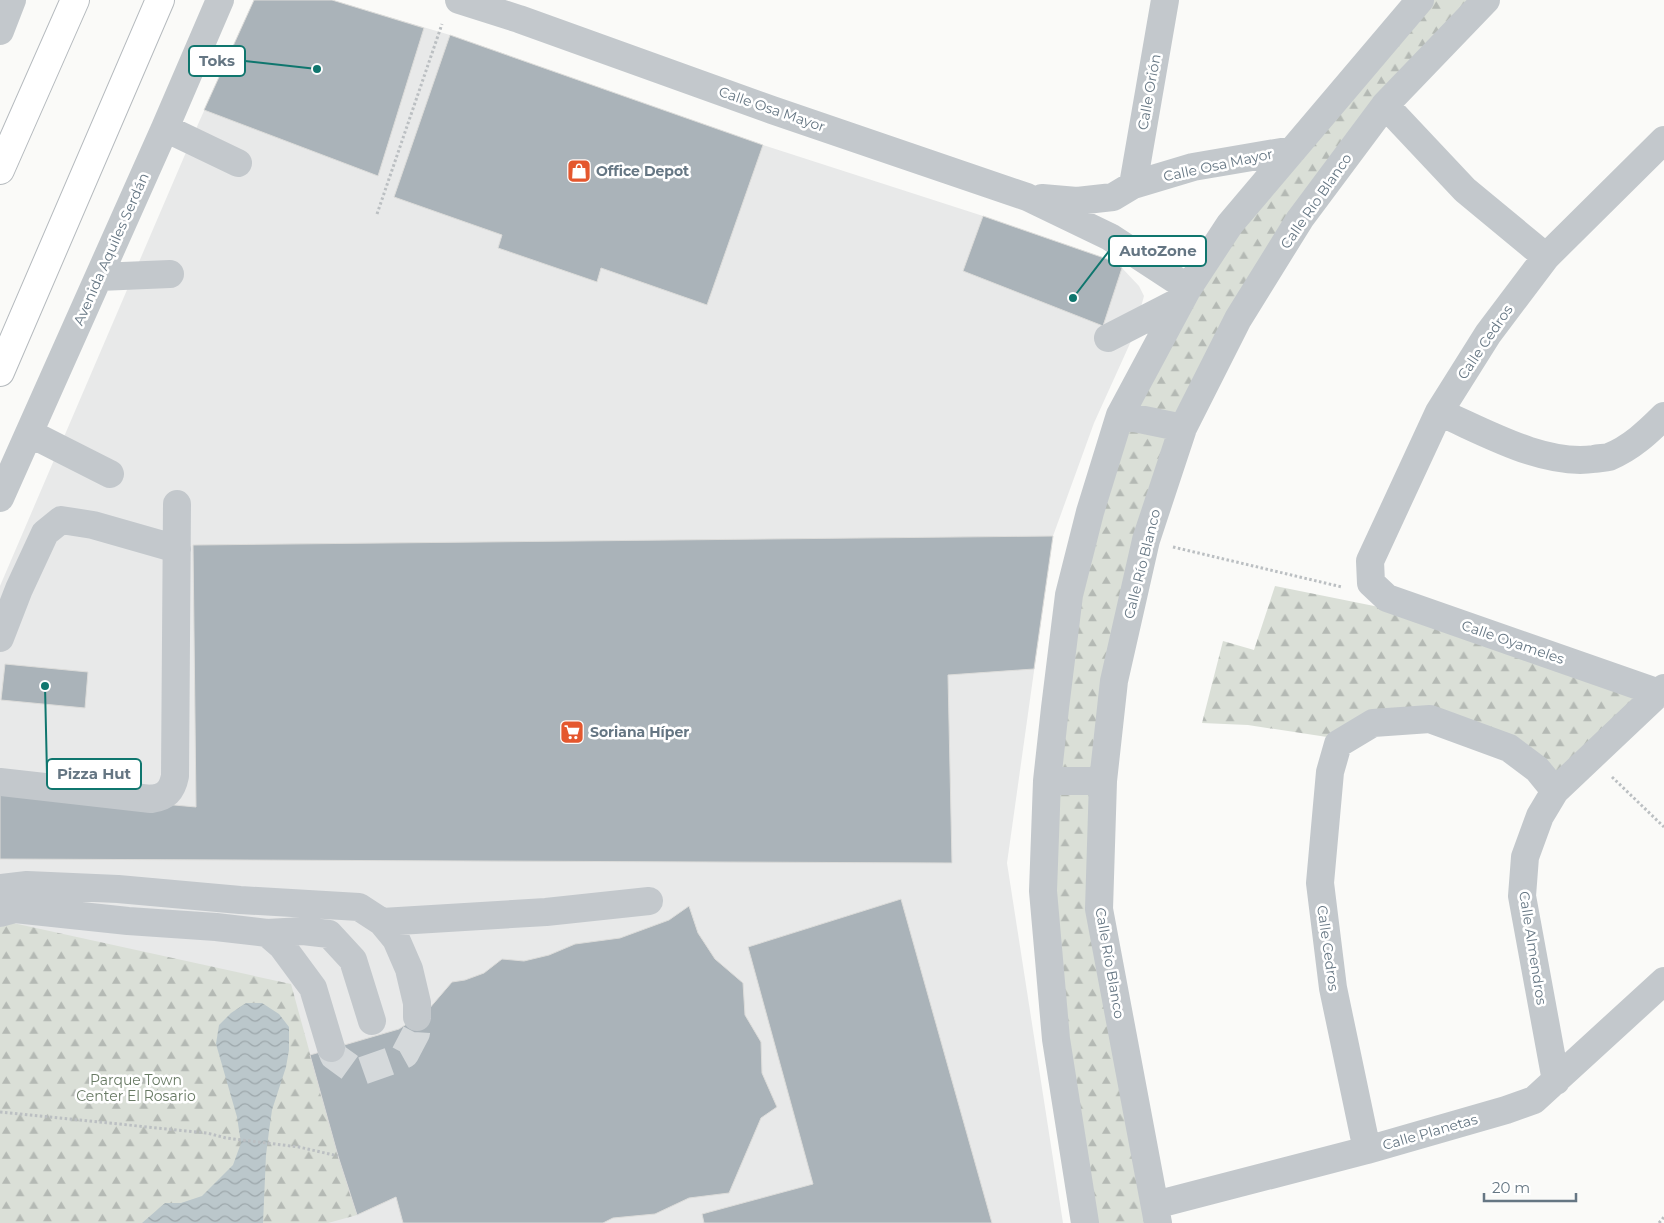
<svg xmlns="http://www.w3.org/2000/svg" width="1664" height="1223" viewBox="0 0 1664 1223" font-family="Montserrat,sans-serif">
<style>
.built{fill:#e8e9e9}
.forest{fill:url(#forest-firs)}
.water{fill:url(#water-waves)}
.building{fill:#aab3b9;stroke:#dcdcda}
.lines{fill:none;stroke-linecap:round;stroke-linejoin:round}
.minor-tunnel{stroke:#d5d9db;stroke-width:28;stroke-dasharray:28 14;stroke-linecap:butt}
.major-casing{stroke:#b5babe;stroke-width:30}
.path{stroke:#bbbfc2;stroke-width:3;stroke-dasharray:2.5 2.5;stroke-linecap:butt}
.minor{stroke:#c3c8cc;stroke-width:28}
.major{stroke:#fff;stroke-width:28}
.labels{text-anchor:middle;stroke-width:5;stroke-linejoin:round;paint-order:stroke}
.street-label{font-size:14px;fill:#657683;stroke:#fff}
.poi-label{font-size:14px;font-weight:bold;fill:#657683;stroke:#fff;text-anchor:start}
.park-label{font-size:14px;fill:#687a64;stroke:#fff}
.leader{fill:none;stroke:#0f766e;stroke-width:2}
.callout-dot{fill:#0f766e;stroke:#fff;stroke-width:2}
.callout{fill:#fff;stroke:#0f766e;stroke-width:2}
.callout-label{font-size:15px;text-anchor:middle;font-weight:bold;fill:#657683}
</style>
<defs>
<pattern id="forest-firs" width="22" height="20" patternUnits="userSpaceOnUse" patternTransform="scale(1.25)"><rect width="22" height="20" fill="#dadfd7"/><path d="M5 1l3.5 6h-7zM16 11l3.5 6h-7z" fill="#b4b9b4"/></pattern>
<pattern id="water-waves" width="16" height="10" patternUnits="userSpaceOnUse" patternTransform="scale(1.25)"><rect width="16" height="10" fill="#bbc7cb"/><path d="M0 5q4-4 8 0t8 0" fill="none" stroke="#9ca6aa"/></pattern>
</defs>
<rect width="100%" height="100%" fill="#fafaf8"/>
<path class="built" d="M254,0H332L450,35L763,145L983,216L1110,260L1122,268L1139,286L1144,296L1132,339L1094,423L1053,536L1007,863L1063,1223H0V586L199,122Z"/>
<path class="forest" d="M1434,0H1470L1176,415L1092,793L1147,1223H1095L1067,1040L1054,890L1059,770L1080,595L1128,428L1190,304L1239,230Z
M1275,586L1384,608L1638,698L1556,777L1372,712L1327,737L1248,725L1202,723L1223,641L1254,650Z
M13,923L291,984L338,1156L357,1215L328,1223H0V927Z"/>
<path class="water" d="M246,1003H262L279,1014L289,1027V1050L286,1067L272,1110L269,1131L266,1155L263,1223H142L165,1203H181L202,1196L233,1165L241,1143L237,1117L216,1044L219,1025L231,1013Z"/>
<path class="building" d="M254,0H332L424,28L378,176L204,110Z
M450,35L763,145L707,305L601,268L597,282L498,248L502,235L394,197Z
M983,216L1110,260L1122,268L1103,326L963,271Z
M1053,536L1034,669L948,675L952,863L0,859V789L196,807L193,545Z
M5,664L88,672L85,708L1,700Z
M901,899L992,1223H704L702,1214L813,1184L748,947Z
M689,906L698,933L715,959L743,983L745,1015L761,1042L762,1073L777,1107L761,1118L729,1193L689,1198L655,1214L613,1218L603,1223H403L396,1197L357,1215L338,1156L310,1055L399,1029L428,1010L452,982L465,980L484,973L502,959L524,961L549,955L575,944L620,938L669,920Z"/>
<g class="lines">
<path class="minor-tunnel" d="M331,1048L334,1056L352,1069L362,1071L396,1059L405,1054L416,1033L417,1017"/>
<g class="major-casing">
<path id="major" d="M0,170L75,0
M0,372L160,0"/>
</g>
<path class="path" d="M377,214L442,24
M1173,547L1342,587
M1612,777L1664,827
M0,1112L207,1133L226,1138L299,1147L338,1156
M1659,1223L1664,1217"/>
<path class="minor" d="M459,0L519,19L772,110L1027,197L1110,237L1188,288
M0,31L12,0
M1385,105L1465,190L1546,257
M165,128L238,163
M1133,185L1165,0
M1042,198L1077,201L1113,197L1133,185L1193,167L1293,150
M99,277L170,274
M1108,338L1180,301
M1439,412C1485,432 1543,466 1594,459C1599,458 1605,458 1609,457C1631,448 1648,432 1664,416
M1120,415L1183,428
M29,433L110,474
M0,498L165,128L220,0
M0,638L19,589L45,533L61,520L93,525L177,549
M1659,693L1387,598L1371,583L1370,561L1439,412L1488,334L1546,257L1664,140
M1047,781H1103
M0,782L151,799C166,797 172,791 175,776L177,504
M0,888L27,885L118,889L240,900L359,907L382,922L396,939L409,969L417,1003V1017
M0,913L15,909L128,921L216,927L267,933L282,946L313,988L331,1048
M382,922L546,912L649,901
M267,933L303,931L329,934L353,960L372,1021
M1556,1081L1522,896L1525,857L1540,816L1555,791L1664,688
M1367,1150L1333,988L1320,883L1330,772L1338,744L1373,723L1430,719L1509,748L1537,769L1555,791
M1155,1205L1367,1150L1506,1110L1534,1100L1664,981
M1085,1223L1056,1039L1043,891L1047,781L1055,708L1069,595L1090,512L1120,415L1188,288L1230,224L1420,0
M1158,1223L1099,909L1103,781L1114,681L1146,540L1183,428L1238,319L1300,219L1385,105L1486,0"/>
<use href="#major" class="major"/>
</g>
<defs>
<g id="shop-square" transform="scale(1.25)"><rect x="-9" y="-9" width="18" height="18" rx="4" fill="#e4572e" stroke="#fff"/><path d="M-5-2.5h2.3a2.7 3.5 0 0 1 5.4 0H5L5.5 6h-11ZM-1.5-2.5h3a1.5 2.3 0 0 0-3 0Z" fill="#fff"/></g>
<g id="supermarket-square" transform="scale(1.25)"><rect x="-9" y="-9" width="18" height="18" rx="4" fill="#e4572e" stroke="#fff"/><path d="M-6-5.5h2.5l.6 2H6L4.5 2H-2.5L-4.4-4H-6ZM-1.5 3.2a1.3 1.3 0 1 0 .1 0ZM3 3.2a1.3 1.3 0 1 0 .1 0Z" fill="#fff"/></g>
</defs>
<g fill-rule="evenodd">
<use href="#shop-square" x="579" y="171"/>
<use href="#supermarket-square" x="572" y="732"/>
</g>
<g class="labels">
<g class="street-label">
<text transform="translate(1149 92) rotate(-80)" y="5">Calle Orión</text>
<text transform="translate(772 109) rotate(19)" y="5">Calle Osa Mayor</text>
<text transform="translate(1218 165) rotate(-12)" y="5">Calle Osa Mayor</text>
<text transform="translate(1316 201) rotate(-55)" y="5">Calle Río Blanco</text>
<text transform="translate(111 249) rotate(-66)" y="5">Avenida Aquiles Serdán</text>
<text transform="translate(1485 342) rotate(-56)" y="5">Calle Cedros</text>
<text transform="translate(1142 564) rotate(-76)" y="5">Calle Río Blanco</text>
<text transform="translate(1513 642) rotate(19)" y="5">Calle Oyameles</text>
<text transform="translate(1328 948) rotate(82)" y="5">Calle Cedros</text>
<text transform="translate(1533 948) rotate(81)" y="5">Calle Almendros</text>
<text transform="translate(1110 963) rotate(80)" y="5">Calle Río Blanco</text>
<text transform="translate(1430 1132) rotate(-16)" y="5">Calle Planetas</text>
</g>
<g class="poi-label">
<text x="596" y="176">Office Depot</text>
<text x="590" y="737">Soriana Híper</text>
</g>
<g class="park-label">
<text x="136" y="1085">Parque Town<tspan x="136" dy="16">Center El Rosario</tspan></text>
</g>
</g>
<path class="leader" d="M317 69L245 61M1073 298L1109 251M45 686L47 774"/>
<g class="callout-dot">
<circle cx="317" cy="69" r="5"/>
<circle cx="1073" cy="298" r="5"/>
<circle cx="45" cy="686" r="5"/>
</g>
<g class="callout">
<rect x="189" y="46" width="56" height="30" rx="5"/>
<rect x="1109" y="236" width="97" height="30" rx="5"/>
<rect x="47" y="759" width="94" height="30" rx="5"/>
</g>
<g class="callout-label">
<text x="217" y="66">Toks</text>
<text x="1158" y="256">AutoZone</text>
<text x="94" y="779">Pizza Hut</text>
</g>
<path d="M1484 1193v8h92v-8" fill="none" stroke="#657683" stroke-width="2.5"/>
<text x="1492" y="1193" font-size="15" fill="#657683" stroke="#ffffff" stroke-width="4" paint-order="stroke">20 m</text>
</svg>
